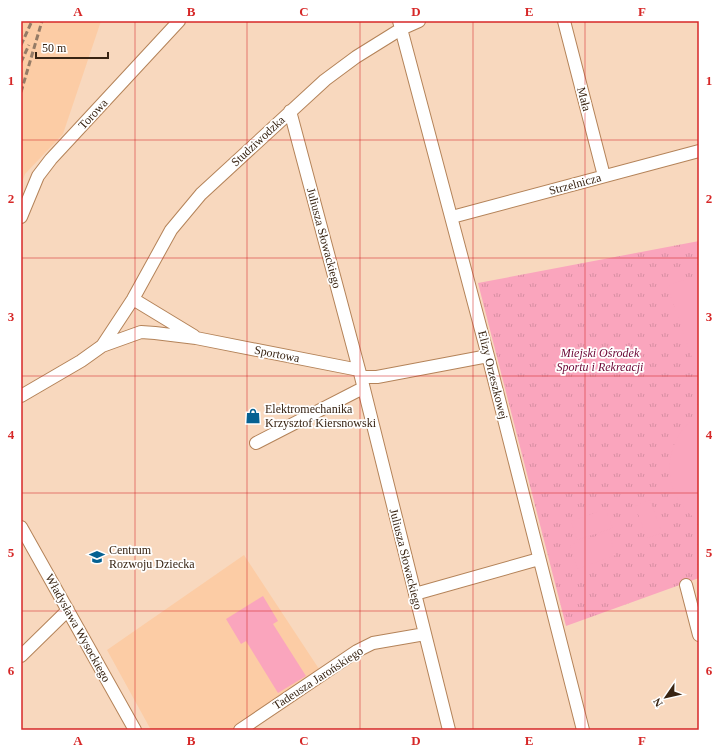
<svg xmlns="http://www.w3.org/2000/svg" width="720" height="751" viewBox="0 0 720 751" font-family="'Times New Roman',serif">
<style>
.built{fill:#fccca5}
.park{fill:url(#park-tufts)}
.pitch{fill:#faa5bd}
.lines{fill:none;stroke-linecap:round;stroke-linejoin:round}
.minor-casing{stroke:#b48359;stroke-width:14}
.minor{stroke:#fff;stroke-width:12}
.rail{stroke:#957b66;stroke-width:3;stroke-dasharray:6 3;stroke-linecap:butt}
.grid{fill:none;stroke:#d62828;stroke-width:1;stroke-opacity:0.55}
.labels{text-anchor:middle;stroke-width:3.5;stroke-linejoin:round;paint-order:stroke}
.street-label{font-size:12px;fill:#382413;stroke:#fff}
.park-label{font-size:12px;font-style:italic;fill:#6b0735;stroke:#fff}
.poi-label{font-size:12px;fill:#382413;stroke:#fff;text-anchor:start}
.neatline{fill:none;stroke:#d62828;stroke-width:1.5}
.grid-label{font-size:13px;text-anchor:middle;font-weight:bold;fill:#d62828}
</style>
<defs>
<pattern id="park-tufts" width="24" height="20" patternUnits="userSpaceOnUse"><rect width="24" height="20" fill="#faa5bd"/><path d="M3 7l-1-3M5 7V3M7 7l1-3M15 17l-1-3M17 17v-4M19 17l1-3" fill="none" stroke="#d78ea2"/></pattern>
</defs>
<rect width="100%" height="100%" fill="#f8d8be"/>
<path class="built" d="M21,21H101L63,134L25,174L21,186Z
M244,555L321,672L236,730H151L107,650Z"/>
<path class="park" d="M699,241V578L566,626L478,283Z"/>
<path class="pitch" d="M699,275V378L667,286Z
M699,414V521C659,496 661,440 699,414Z
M650,500L662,533L647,538L635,506Z
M605,509L613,528L577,540L571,521Z
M608,532L616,555L578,569L570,545Z
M263,596L278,621L273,624L306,676L278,693L246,641L241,644L226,619Z"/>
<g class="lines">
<g class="minor-casing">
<path id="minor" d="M399,21L488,356L583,730
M564,21L604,176
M290,111L361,377L449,730
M21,217L38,176L51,159L179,21
M452,217L699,151
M133,299L194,336
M102,346L141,332L155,333L196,338L359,370
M361,377H377L488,356
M21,396L81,361L102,346L133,299L171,230L201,194L325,80L356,57L401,29L419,21
M256,443L363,388
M21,527L135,730
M686,585L699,635
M415,594L539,559
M21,656L68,610
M240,730L357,651L373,643L425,634"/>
</g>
<use href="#minor" class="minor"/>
<path class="rail" d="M21,45L32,21
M21,62L29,45
M21,92L42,21"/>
</g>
<path class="grid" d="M135,21V730M247,21V730M360,21V730M473,21V730M585,21V730M21,140H699M21,258H699M21,376H699M21,493H699M21,611H699"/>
<defs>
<g id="shop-bare" transform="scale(1.2)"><path d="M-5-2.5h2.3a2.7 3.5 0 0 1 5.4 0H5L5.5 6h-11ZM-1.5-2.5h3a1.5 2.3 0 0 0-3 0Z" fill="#056192" stroke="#fff" stroke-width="2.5" paint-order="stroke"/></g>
<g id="school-bare" transform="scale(1.2)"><path d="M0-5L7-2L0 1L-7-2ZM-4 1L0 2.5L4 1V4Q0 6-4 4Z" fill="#056192" stroke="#fff" stroke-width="2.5" paint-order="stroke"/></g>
</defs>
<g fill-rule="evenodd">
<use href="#shop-bare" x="253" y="416"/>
<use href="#school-bare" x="97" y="557"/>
</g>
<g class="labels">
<g class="street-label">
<text transform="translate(584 99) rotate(75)" y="4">Mała</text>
<text transform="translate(93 114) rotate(-47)" y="4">Torowa</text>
<text transform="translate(258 141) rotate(-43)" y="4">Studziwodzka</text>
<text transform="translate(575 184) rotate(-15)" y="4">Strzelnicza</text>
<text transform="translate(324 238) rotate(75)" y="4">Juliusza Słowackiego</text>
<text transform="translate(277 354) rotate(11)" y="4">Sportowa</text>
<text transform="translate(493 375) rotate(76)" y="4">Elizy Orzeszkowej</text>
<text transform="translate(406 559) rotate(76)" y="4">Juliusza Słowackiego</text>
<text transform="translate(78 628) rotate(61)" y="4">Władysława Wysockiego</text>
<text transform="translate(318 678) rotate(-33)" y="4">Tadeusza Jarońskiego</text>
</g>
<g class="park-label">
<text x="600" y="357">Miejski Ośrodek<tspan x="600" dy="14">Sportu i Rekreacji</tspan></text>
</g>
<g class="poi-label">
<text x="265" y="413">Elektromechanika<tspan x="265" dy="14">Krzysztof Kiersnowski</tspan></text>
<text x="109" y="554">Centrum<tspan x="109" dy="14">Rozwoju Dziecka</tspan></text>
</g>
</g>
<rect width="720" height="751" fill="none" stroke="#ffffff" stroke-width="44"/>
<g transform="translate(666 697) rotate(236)" stroke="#ffffff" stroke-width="3" paint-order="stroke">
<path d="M0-3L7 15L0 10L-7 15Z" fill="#382413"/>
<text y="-6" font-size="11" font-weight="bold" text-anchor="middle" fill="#382413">N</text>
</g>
<path d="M36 52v6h72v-6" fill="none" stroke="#382413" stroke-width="2"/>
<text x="42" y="52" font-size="12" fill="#382413" stroke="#ffffff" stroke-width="3" paint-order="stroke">50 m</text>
<rect x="22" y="22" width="676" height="707" class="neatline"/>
<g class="grid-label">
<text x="78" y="16">A</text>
<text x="191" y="16">B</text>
<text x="304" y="16">C</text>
<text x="416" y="16">D</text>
<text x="529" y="16">E</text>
<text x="642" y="16">F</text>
<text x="11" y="85">1</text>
<text x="709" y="85">1</text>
<text x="11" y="203">2</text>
<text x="709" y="203">2</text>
<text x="11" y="321">3</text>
<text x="709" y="321">3</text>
<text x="11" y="439">4</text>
<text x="709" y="439">4</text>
<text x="11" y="557">5</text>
<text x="709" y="557">5</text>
<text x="11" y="675">6</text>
<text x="709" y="675">6</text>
<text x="78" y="745">A</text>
<text x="191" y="745">B</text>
<text x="304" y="745">C</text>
<text x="416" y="745">D</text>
<text x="529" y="745">E</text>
<text x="642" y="745">F</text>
</g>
</svg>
